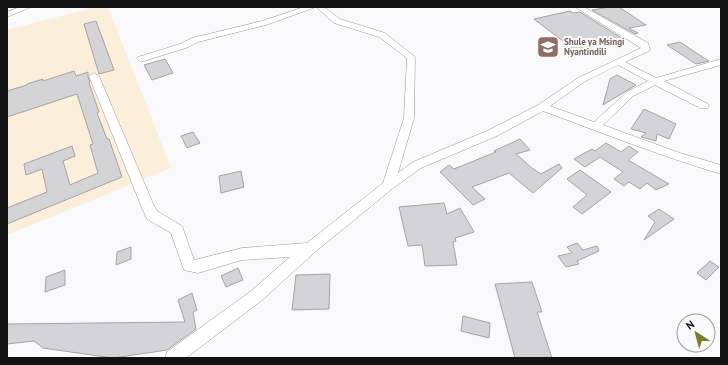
<svg xmlns="http://www.w3.org/2000/svg" width="728" height="365" viewBox="0 0 728 365" font-family="'PT Sans',sans-serif">
<style>
.education{fill:#fbeeda}
.building{fill:#d4d3d6;stroke:#a4a3a6}
.lines{fill:none;stroke-linecap:round;stroke-linejoin:round}
.minor-casing{stroke:#969698;stroke-width:1}
.minor{fill:#fff;fill-rule:evenodd}
.labels{text-anchor:middle;stroke-width:4;stroke-linejoin:round;paint-order:stroke}
.far-education-label{font-size:9px;font-weight:bold;fill:#785e54;stroke:#f9f9fc;text-anchor:start}
</style>
<rect width="100%" height="100%" fill="#f9f9fc"/>
<path class="education" d="M96,7H108L171,168L7,235V30Z"/>
<path class="building" d="M610,7H619L646,25L629,28L638,33L635,34L592,10Z
M570,11L573,13L580,12L623,39L576,51L534,19Z
M96,21L114,70L99,74L84,24Z
M680,42L698,54L709,61L696,64L667,45Z
M165,59L173,73L152,80L144,65Z
M74,71L76,76L88,72V77L90,82L89,83L99,112L97,113L107,139H109L122,177L7,224V208L47,192L42,169L26,175L24,164L72,146L75,156L63,161L70,185L98,173L90,145L93,144L77,94L7,117V91L27,85V84L43,79V81Z
M617,75L636,85L603,105L610,79Z
M644,109L676,124L669,139L657,134L656,141L641,137L646,133L631,129Z
M193,132L200,143L187,148L181,136Z
M520,139L530,150L516,154L532,168L541,174L559,164L562,168L533,193L509,173L472,187L485,199L473,205L440,172L449,165L454,169L496,152L494,151Z
M606,143L621,152L629,146L638,152L628,160L669,184L656,190L647,183L640,189L629,182L624,186L614,179L623,172L600,157L585,167L574,159L592,149L595,151Z
M580,170L611,192L582,214L573,207L587,195L567,179Z
M241,171L244,187L221,193L219,176Z
M444,203L447,214L460,208L474,232L455,238L456,241L453,242L457,265L425,266L422,245L408,246L399,207Z
M659,209L674,219L644,240L655,222L648,216Z
M577,243L583,250L597,246L599,251L577,261L579,264L566,267L558,256L572,253L567,247Z
M131,247V259L116,265L117,252Z
M710,261L719,267L706,280L697,273Z
M238,268L243,280L226,287L221,276Z
M65,270V285L45,292L46,277Z
M330,274L329,309L292,310L296,275Z
M532,282L542,312H537L552,358H515L495,284Z
M192,293L197,310L193,312L196,329L167,350L113,358L43,348L34,341L7,344V324L185,322L178,300Z
M463,316L490,323L489,338L461,331Z"/>
<g class="lines">
<g class="minor-casing">
<path id="minor" d="M20,7H31L7,17V12Z
M304,7H324L340,19L385,33L415,57L414,118L398,173L413,162L489,130L538,105L578,78L641,48L575,7H584L648,43L650,49L649,51L625,62L656,78L721,59V65L664,81L708,104L709,106L708,108H700L655,85L633,96L603,125L680,153L721,165V174C661,156 602,133 543,111L497,136L421,168L392,189L315,252L261,301L186,358H165L167,352L251,291L290,257L242,260L198,273L184,270L171,233L147,219L142,208L89,76L94,73L99,76L154,206L157,211L182,226L194,260L242,248L307,243L383,183L404,118L407,58L379,37L334,23L316,7L266,25L198,42L186,48L144,61L141,62L137,59L138,57L180,44L192,38L262,21ZM618,65L648,81L627,92L594,122L550,106L584,82Z"/>
</g>
<use href="#minor" class="minor"/>
</g>
<defs>
<g id="school-square" transform="scale(1.15)"><rect x="-9" y="-9" width="18" height="18" rx="4" fill="#8d6e63" stroke="#f9f9fc"/><path d="M0-5L7-2L0 1L-7-2ZM-4 1L0 2.5L4 1V4Q0 6-4 4Z" fill="#fff"/></g>
</defs>
<g fill-rule="evenodd">
<use href="#school-square" x="548" y="47"/>
</g>
<g class="labels">
<g class="far-education-label">
<text x="564" y="45">Shule ya Msingi<tspan x="564" dy="10">Nyantindili</tspan></text>
</g>
</g>
<rect width="728" height="365" fill="none" stroke="#121213" stroke-width="16"/>
<g transform="translate(696 333) rotate(324)"><circle r="19" fill="#f9f9fc" stroke="#9d9d9f"/>
<path d="M0-3L7 15L0 10L-7 15Z" fill="#7c7f28"/>
<text y="-6" font-size="11" font-weight="bold" text-anchor="middle" fill="#121213">N</text>
</g>
</svg>
